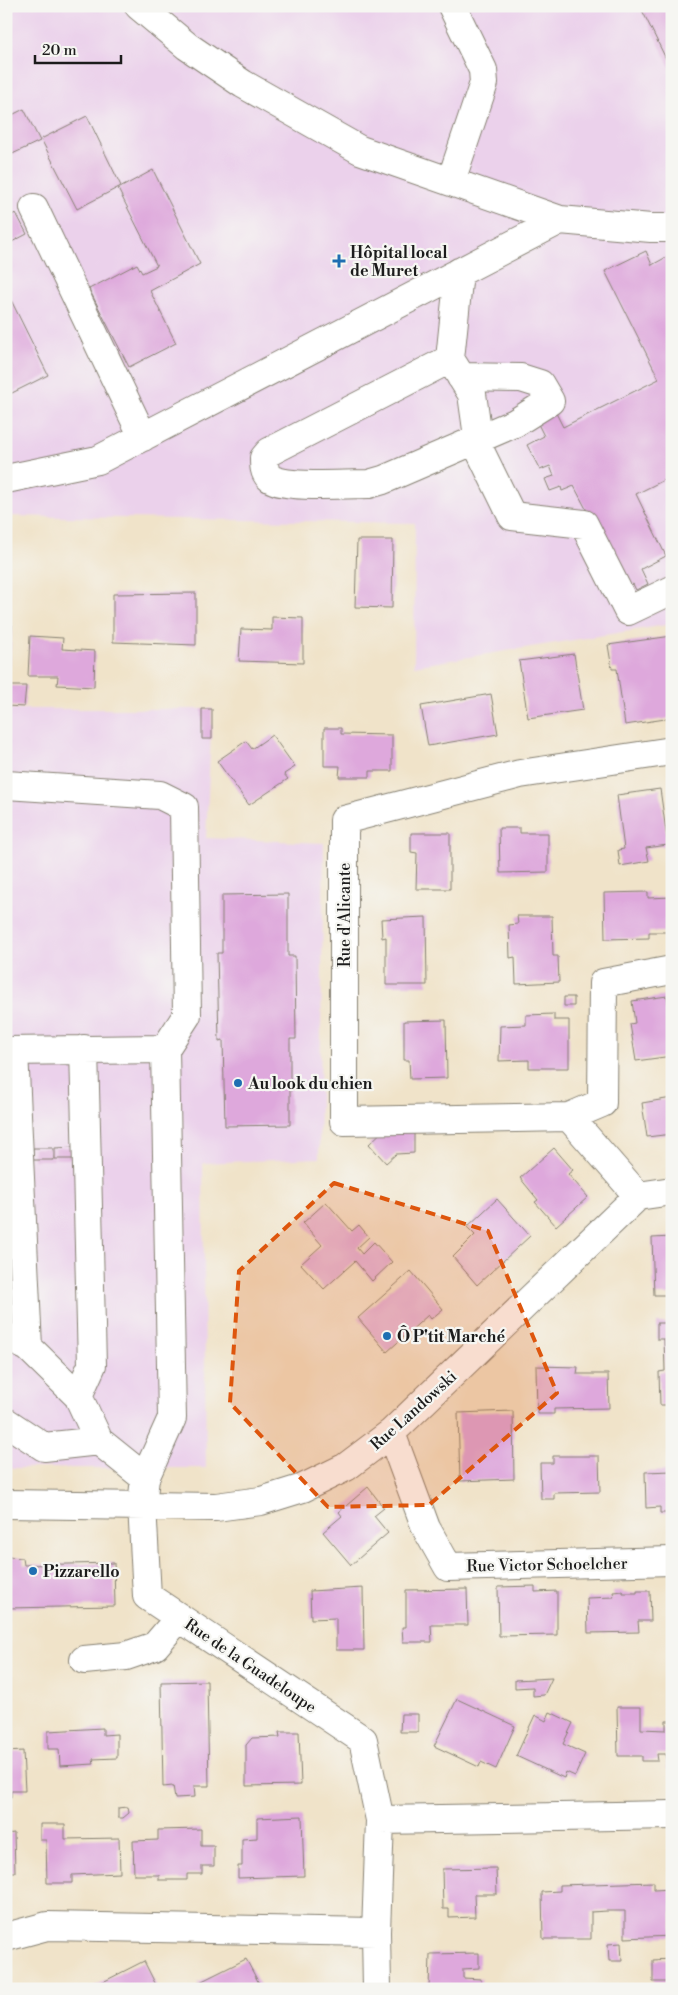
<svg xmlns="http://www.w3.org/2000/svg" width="678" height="1995" viewBox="0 0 678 1995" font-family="'Libre Bodoni',serif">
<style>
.built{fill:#ebd1eb}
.building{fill:#dea8dc}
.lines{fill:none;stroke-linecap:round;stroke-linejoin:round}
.minor-casing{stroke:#868072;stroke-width:30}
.minor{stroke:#fff;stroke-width:28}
.marked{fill:#de560d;fill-opacity:0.2;stroke:#de560d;stroke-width:4;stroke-dasharray:10 6;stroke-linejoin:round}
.poi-dot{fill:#1f6fb2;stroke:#f6f6f2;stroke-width:2}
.labels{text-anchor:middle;stroke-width:4.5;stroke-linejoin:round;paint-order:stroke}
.poi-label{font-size:16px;font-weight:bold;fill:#1c1c1c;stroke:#f6f6f2;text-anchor:start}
.street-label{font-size:16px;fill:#1c1c1c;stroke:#f6f6f2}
</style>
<rect width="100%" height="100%" fill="#f6f6f2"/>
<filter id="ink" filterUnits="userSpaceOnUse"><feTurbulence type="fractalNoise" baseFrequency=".02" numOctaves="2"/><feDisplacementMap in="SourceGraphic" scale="10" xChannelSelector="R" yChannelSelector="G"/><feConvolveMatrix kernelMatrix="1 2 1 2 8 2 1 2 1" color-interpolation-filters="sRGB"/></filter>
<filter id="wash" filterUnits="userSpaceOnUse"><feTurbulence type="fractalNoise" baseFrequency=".0096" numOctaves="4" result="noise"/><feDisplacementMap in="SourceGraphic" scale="20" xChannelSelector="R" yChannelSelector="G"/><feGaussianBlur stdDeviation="1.12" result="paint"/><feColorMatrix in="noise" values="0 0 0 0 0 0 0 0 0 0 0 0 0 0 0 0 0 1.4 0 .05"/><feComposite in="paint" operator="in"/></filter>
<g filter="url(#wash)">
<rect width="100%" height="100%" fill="#f0e3c9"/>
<path class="built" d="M6,6H672V624L414,666L415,523L6,516Z
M6,709H212L206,838L324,843L319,1158L203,1163L206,1468H6Z"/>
<g id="blocks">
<path class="building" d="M640,6H672V71Z
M24,109L40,141L6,157V118Z
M87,116L121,186L77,209L41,139Z
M153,170L200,264L150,291L176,343L129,367L89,289L137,264L142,273L157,266L118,189Z
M16,213L27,234L6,245V217Z
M646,251L652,265L672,254V476L636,494L666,556L641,569L648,584L636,590L633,584L627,587L574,486L562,491L561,487L550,491L545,479L554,476L550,466L540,470L527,445L544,436L534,416L553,407L563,427L659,379L605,271Z
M9,296L48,375L6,396V298Z
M357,540H393L392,608L355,607Z
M196,593V645L113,642V594Z
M272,617L303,618V663L239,661L241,629L272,630Z
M6,624L12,625L9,667L6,666Z
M30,636L63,638L62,649L95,651L94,687L57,685L58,676H28Z
M672,636V660H670L672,718L625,725L617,669H612L608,645Z
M574,654L583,710L528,718L519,661Z
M8,686H26L24,707L6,706Z
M491,694L498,734L428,746L421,706Z
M202,709H212V739H202Z
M324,728H341V734L392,735V771H370V777H339L340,766H324Z
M272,735L295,767L284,774L288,779L249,805L217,761L246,741L252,749Z
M660,789L668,845L646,848L649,861L620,866L618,850L624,849L617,795Z
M499,828H520V833H548V872L500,873Z
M411,833H450V889H416L417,853L411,852Z
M648,892V898L672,897V932H649V938L605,939L604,893Z
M288,894V956H295L296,1039H290V1125L225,1126L223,1040L219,1041L217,953H222V895Z
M517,916H552L553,956H558L559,982L516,984L515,957L510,958L509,925L518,924Z
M426,917L427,985H386V937L382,938L381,919Z
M667,996L672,1025V1056L636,1061L630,1024L635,1023L632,1001Z
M564,997H574V1006H564Z
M554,1014V1020H569V1068H529V1060L499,1061L500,1026L526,1025V1015Z
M446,1020L447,1078L410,1079L409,1060H404V1021Z
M672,1098V1134L647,1137L642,1103Z
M414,1126V1153L396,1154L386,1163L369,1144L387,1127Z
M75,1147V1159H55V1148Z
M33,1148H53L54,1160H33Z
M554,1148L573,1170L568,1174L588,1197L556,1226L535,1202L538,1200L520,1178Z
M497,1199L530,1236L477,1285L453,1257L475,1235L467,1227Z
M326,1202L352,1231L359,1225L369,1237L357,1248L362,1254L374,1242L392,1262L372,1281L355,1261L324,1289L301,1264L322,1245L303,1223Z
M672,1237V1295H654L652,1238Z
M411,1271L443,1309L431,1319L428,1315L387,1352L358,1318Z
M657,1323H672V1405H660L659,1372L665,1371L664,1339H657Z
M536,1366L578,1367L577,1374H608L609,1408L554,1409V1414H537Z
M513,1411L514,1479L460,1481L458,1413Z
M553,1456H599L600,1492L554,1493V1499H541L540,1463H553Z
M672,1471V1513H660V1507L646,1508L645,1472Z
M368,1487L384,1508L374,1516L388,1533L351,1565L323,1532L342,1516L339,1512Z
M9,1557L23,1558L24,1565L114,1563L115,1606L6,1608V1558Z
M535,1586V1592L557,1591V1635L499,1636L498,1587Z
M363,1588L364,1650H336V1618L311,1619L310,1591Z
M467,1589L468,1625H431L432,1642H403L402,1627H406V1590Z
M623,1591V1593H637V1591H650L651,1621H638L639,1632L588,1633L587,1598L614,1597L613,1592Z
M552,1678L544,1695L533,1696V1687L515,1688V1680Z
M207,1681L209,1786H194L195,1797L175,1798L173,1786L163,1787L161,1682Z
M457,1699L515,1726L496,1769L481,1762L479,1767L434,1746Z
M617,1707H641V1729L666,1730V1721H672V1769H667L666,1754H657L658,1761H642V1756H618Z
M550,1712L573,1723L563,1744L585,1754L575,1776L566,1772L564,1778L516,1756L535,1715L546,1721Z
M401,1714H418V1732H400Z
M103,1728V1735L117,1734V1758L93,1759L94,1764L60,1766L59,1749H48V1731Z
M279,1732H299L301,1785L246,1786V1745L252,1738L280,1737Z
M23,1751L25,1791H11V1797L6,1798V1752Z
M128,1807L129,1813L123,1818H118V1808Z
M302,1816L304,1876L238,1878V1866H242V1839L257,1838V1818Z
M40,1824H65V1839L119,1838L120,1873L72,1875V1883H47L46,1840H40Z
M201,1829V1846H214V1866H202V1874H187V1880H159V1875H134L133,1841L158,1840V1830Z
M14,1833L15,1872H6V1834Z
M496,1868L497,1894H474L475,1917L449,1918V1909H443L442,1869Z
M654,1882V1890L672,1889V1936L625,1938V1911H607L591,1912V1939H543L542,1892L560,1891V1885Z
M621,1943L622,1961H609L608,1944Z
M479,1953V1968L463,1969V1978L481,1979V1989H429L430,1954Z
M246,1959L262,1989H201L198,1983Z
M670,1959V1982H653V1960Z
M144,1961L158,1989H97L95,1986Z"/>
</g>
</g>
<g filter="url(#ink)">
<use href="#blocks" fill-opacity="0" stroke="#868072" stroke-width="1"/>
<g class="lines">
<g class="minor-casing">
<path id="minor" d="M139,6L187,46L243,84L360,150L560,220L651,228H672
M451,181L484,83L483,70L452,6
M34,208L143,437
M459,272L450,359L472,394L480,451L512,516L584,524L628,611L672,590
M450,359L269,452L264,458C264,465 264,472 269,477C280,489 351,484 369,484L383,480L515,423L550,401L540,384L521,378L461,377
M6,479L98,460L560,220
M672,751L520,774L344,820V1121L569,1117L602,1103L603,983L672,970
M6,785L160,795L184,807L187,1015L165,1049L172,1418L145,1478L142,1505L147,1596L363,1740L380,1820L672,1815
M6,1051L165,1049
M14,1051L28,1347
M569,1117L638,1196
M6,1337L28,1347L78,1396L99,1441L145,1478
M78,1396L92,1365L84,1049
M6,1422L44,1447L99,1441
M391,1433L426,1528L448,1567L672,1561
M6,1504L216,1507L261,1501L303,1488L346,1467L391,1433L638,1196L672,1191
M84,1660L126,1656L155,1646L179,1618
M6,1937L47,1926L376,1932
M377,1989L376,1932L380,1820"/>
</g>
<use href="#minor" class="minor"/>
</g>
</g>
<path class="marked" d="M334,1183L488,1231L557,1393L429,1505L328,1507L230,1403L239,1271Z"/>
<g class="poi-dot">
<path d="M336.5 253.5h5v5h5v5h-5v5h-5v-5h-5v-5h5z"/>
<circle cx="238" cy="1083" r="5"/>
<circle cx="387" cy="1336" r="5"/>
<circle cx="33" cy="1571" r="5"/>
</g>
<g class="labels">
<g class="poi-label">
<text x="350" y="258">Hôpital local<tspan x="350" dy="18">de Muret</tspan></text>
<text x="248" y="1089">Au look du chien</text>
<text x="397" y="1342">Ô P'tit Marché</text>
<text x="43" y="1577">Pizzarello</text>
</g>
<g class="street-label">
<text transform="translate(344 915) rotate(-90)" y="6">Rue d'Alicante</text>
<text transform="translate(413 1410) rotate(-42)" y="6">Rue Landowski</text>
<text transform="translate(547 1564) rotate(-1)" y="6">Rue Victor Schoelcher</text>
<text transform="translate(251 1665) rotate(34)" y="6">Rue de la Guadeloupe</text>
</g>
</g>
<rect width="678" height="1995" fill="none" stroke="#f6f6f2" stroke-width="25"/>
<path d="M35 55v8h86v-8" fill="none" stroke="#1c1c1c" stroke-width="2.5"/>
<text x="42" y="55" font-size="15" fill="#1c1c1c" stroke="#f6f6f2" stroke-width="4" paint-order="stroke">20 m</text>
</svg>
